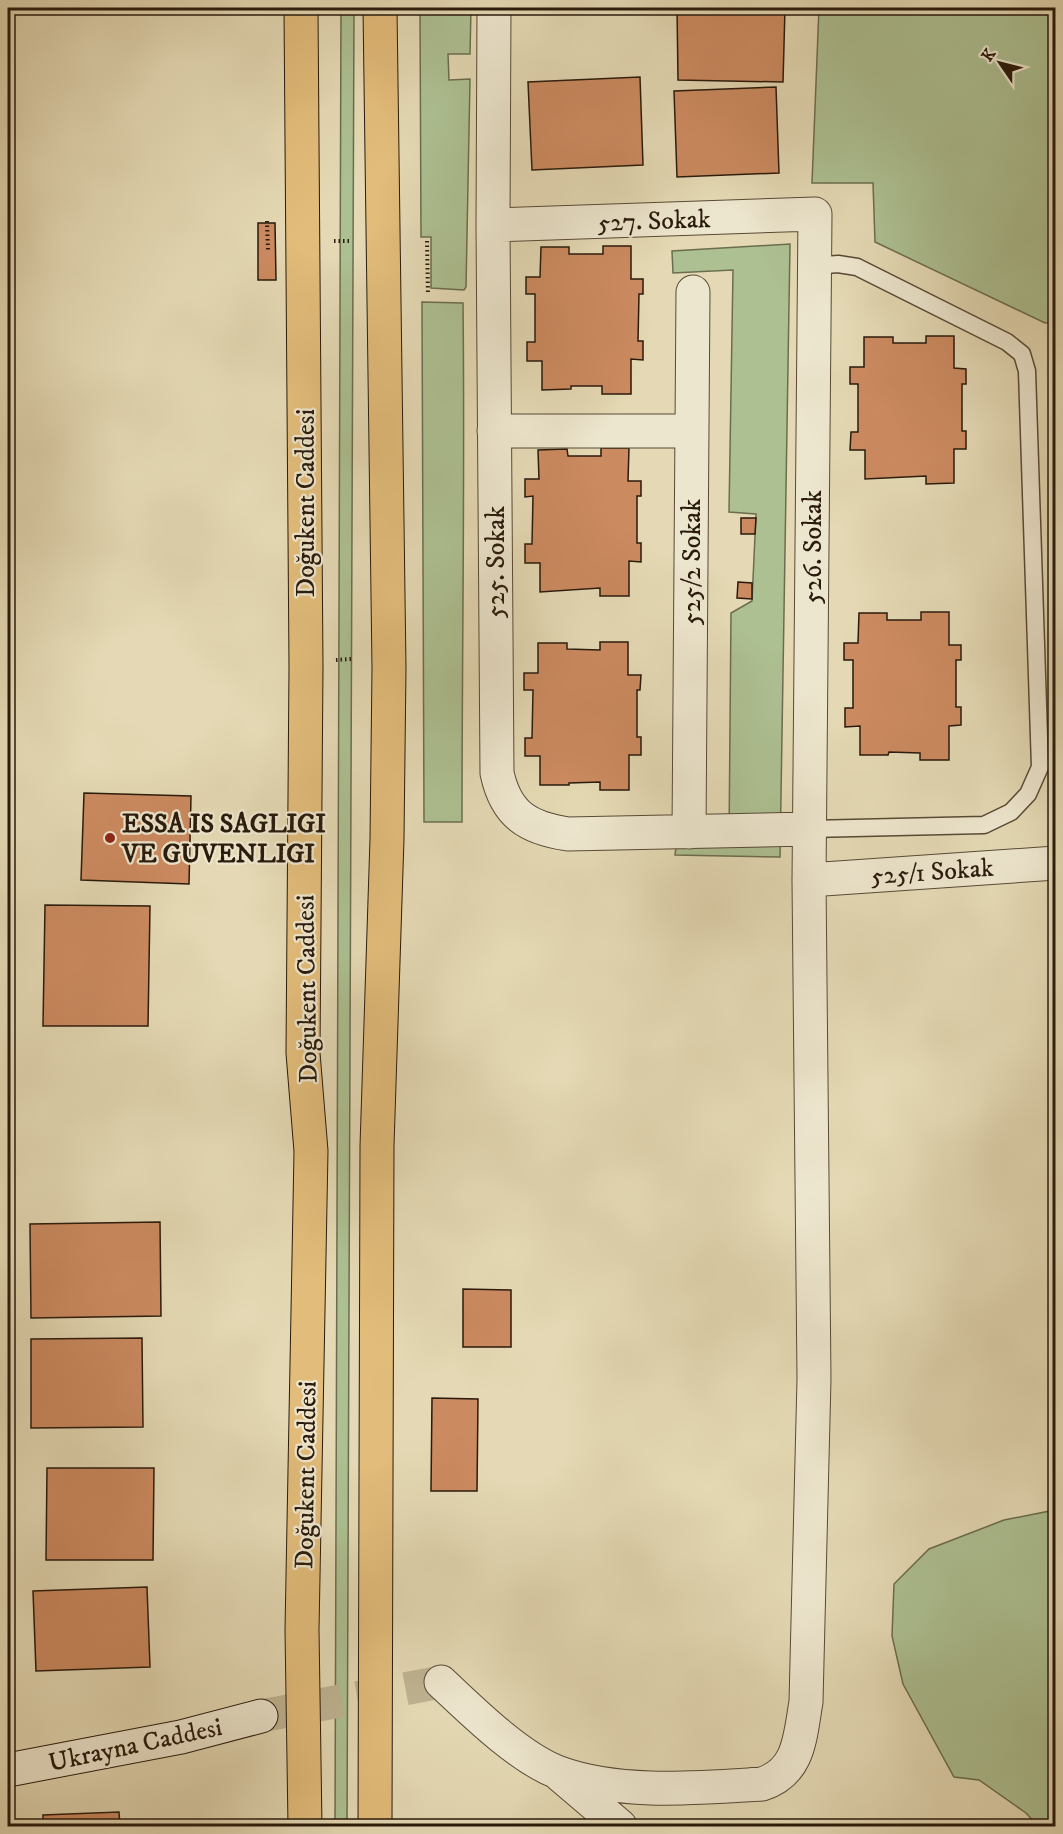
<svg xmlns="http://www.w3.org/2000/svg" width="1063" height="1834" viewBox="0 0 1063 1834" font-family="'IM FELL DW Pica',serif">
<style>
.green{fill:#adc092;stroke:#6b6d4f;stroke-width:1.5}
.building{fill:#cc8a60;stroke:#291a0c;stroke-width:1.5}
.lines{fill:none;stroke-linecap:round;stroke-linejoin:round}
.secondary-tunnel{stroke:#bfb392;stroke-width:33;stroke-dasharray:33 16;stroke-linecap:butt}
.lane-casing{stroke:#584a36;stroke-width:19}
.street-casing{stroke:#584a36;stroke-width:35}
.secondary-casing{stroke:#291a0c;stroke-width:35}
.primary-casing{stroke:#291a0c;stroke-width:35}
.path{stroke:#291a0c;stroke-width:4;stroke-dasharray:1.5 3;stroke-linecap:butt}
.lane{stroke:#ede6ce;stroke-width:16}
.street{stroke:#ede6ce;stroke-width:33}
.secondary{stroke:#ede6ce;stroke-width:33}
.primary{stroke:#e2bc7a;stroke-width:33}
.poi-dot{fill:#8f2418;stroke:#ede6ce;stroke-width:2}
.labels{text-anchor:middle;stroke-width:4.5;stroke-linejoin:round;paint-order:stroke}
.street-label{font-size:26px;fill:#291a0c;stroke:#ede6ce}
.poi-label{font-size:26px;font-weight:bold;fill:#291a0c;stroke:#ede6ce;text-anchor:start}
</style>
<rect width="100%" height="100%" fill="#e4d9b4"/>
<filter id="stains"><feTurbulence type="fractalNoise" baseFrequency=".00333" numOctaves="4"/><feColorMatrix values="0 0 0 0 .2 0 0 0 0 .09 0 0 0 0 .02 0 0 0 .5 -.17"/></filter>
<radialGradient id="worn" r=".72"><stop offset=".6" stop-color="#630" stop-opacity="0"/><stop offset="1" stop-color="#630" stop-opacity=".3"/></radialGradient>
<path class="green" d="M341,8H354L347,1826H335Z
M420,8H471L470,54H448L449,80L470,79L466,287L464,290L431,288V237H421Z
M819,8H1055V322L1045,323L875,242L873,183H812Z
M790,244L780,857L675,855L676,847L729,841L731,613L752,601L756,514L729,512L733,270L673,273L672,251Z
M422,302L463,303C465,476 462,649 462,822H424Z
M1055,1510V1826H1038L1026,1813L979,1780L954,1777L903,1684L892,1636L894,1584L929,1549L1004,1520Z"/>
<path class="building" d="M677,8H785L783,82L678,80Z
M640,77L643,165L532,170L528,82Z
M776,87L779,173L677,177L674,91Z
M258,223H275L276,280H258Z
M603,246H631V279H643V294H639L638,341H643V360L631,359V394H602V386H571V389L542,390V361H527V342H535V294H526V277H540L541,247H569V254H603Z
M926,336H954V368L966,369V384H962V431H966V449H954V483L926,484V476L865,479V450H850L851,432H858V384H850V367H864V337H893V343H926Z
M601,448H629L628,481H641V496H637V543H641V562L629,561V596H600V588L540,592V563H525V544H532L533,496L525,497V479H539L538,450L567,449L568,456H601Z
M741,518H756L755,534H741Z
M738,582L752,583V599L737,598Z
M921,612H949V645H961V660H956V707H961V725L949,726V760H920V753L889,752L888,755H860V726L845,727V708H853V660H844V643H858L859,613H887V620H921Z
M600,642H628V675H641L640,690H637V737H641V755H629V790H600V782L569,783V785H540V756H525V738H532L533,690H524V673H538V643H567V649L600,650Z
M84,793L191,796L189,884L81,880Z
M45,905L150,906L148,1026H43Z
M160,1222L161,1316L31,1318L30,1224Z
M463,1289L511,1290V1347H463Z
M142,1338L143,1427L31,1428V1339Z
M432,1398L478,1399L477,1491H431Z
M47,1468H154L153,1560H46Z
M147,1587L150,1667L36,1671L33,1591Z
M119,1812L120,1826H43V1815Z"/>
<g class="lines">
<path class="secondary-tunnel" d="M261,1716L441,1682"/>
<g class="lane-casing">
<path id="lane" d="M810,829L984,825L1011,812L1028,794L1040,767L1027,371L1022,354L1007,342L857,267L838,264L814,266"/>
</g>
<g class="street-casing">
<path id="street" d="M494,8L493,225L497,773C506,815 528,828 568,834L810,829
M494,431H692
M689,832L693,292
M809,880L1056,863
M441,1682C472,1711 517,1756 557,1772C618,1795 697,1788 762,1784C800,1772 800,1736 806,1702L814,1379L809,880L815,214L493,225
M560,1775L620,1826"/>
</g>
<g class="secondary-casing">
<path id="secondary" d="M8,1770L181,1737L261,1716"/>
</g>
<g class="primary-casing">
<path id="primary" d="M301,8L306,667L303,1053L311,1151L302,1630L305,1826
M375,1826L377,1146L387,839L389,668L380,8"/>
</g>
<path class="path" d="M267,221L268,250
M334,241H350
M427,241L428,295
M336,660L351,659"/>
<use href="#lane" class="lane"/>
<use href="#street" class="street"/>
<use href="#secondary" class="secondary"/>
<use href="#primary" class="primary"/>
</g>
<circle class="poi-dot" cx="110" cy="838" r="6"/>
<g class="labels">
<g class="street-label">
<text transform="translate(654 220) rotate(-2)" y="9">527. Sokak</text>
<text transform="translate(305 503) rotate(-90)" y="9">Doğukent Caddesi</text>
<text transform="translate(812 547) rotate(-90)" y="9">526. Sokak</text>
<text transform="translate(495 562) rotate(-90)" y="9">525. Sokak</text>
<text transform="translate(691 562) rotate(-90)" y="9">525/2 Sokak</text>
<text transform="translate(932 871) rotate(-4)" y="9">525/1 Sokak</text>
<text transform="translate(306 989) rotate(-91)" y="9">Doğukent Caddesi</text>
<text transform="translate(305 1475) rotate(-89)" y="9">Doğukent Caddesi</text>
<text transform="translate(135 1744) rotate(-12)" y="9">Ukrayna Caddesi</text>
</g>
<g class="poi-label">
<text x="122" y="832">ESSA IS SAGLIGI<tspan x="122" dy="30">VE GUVENLIGI</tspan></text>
</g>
</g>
<rect width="1063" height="1834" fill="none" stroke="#e4d9b4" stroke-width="30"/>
<rect x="9" y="9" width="1045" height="1816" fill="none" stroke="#291a0c" stroke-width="3"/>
<rect x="15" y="15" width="1033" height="1804" fill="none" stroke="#291a0c" stroke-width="1.5"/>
<g transform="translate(1000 63) rotate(305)" stroke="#ede6ce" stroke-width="4.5" paint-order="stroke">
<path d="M0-4.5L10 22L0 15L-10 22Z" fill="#291a0c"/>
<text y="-9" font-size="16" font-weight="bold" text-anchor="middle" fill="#291a0c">K</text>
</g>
<rect width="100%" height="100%" filter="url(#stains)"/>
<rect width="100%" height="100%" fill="url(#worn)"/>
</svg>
